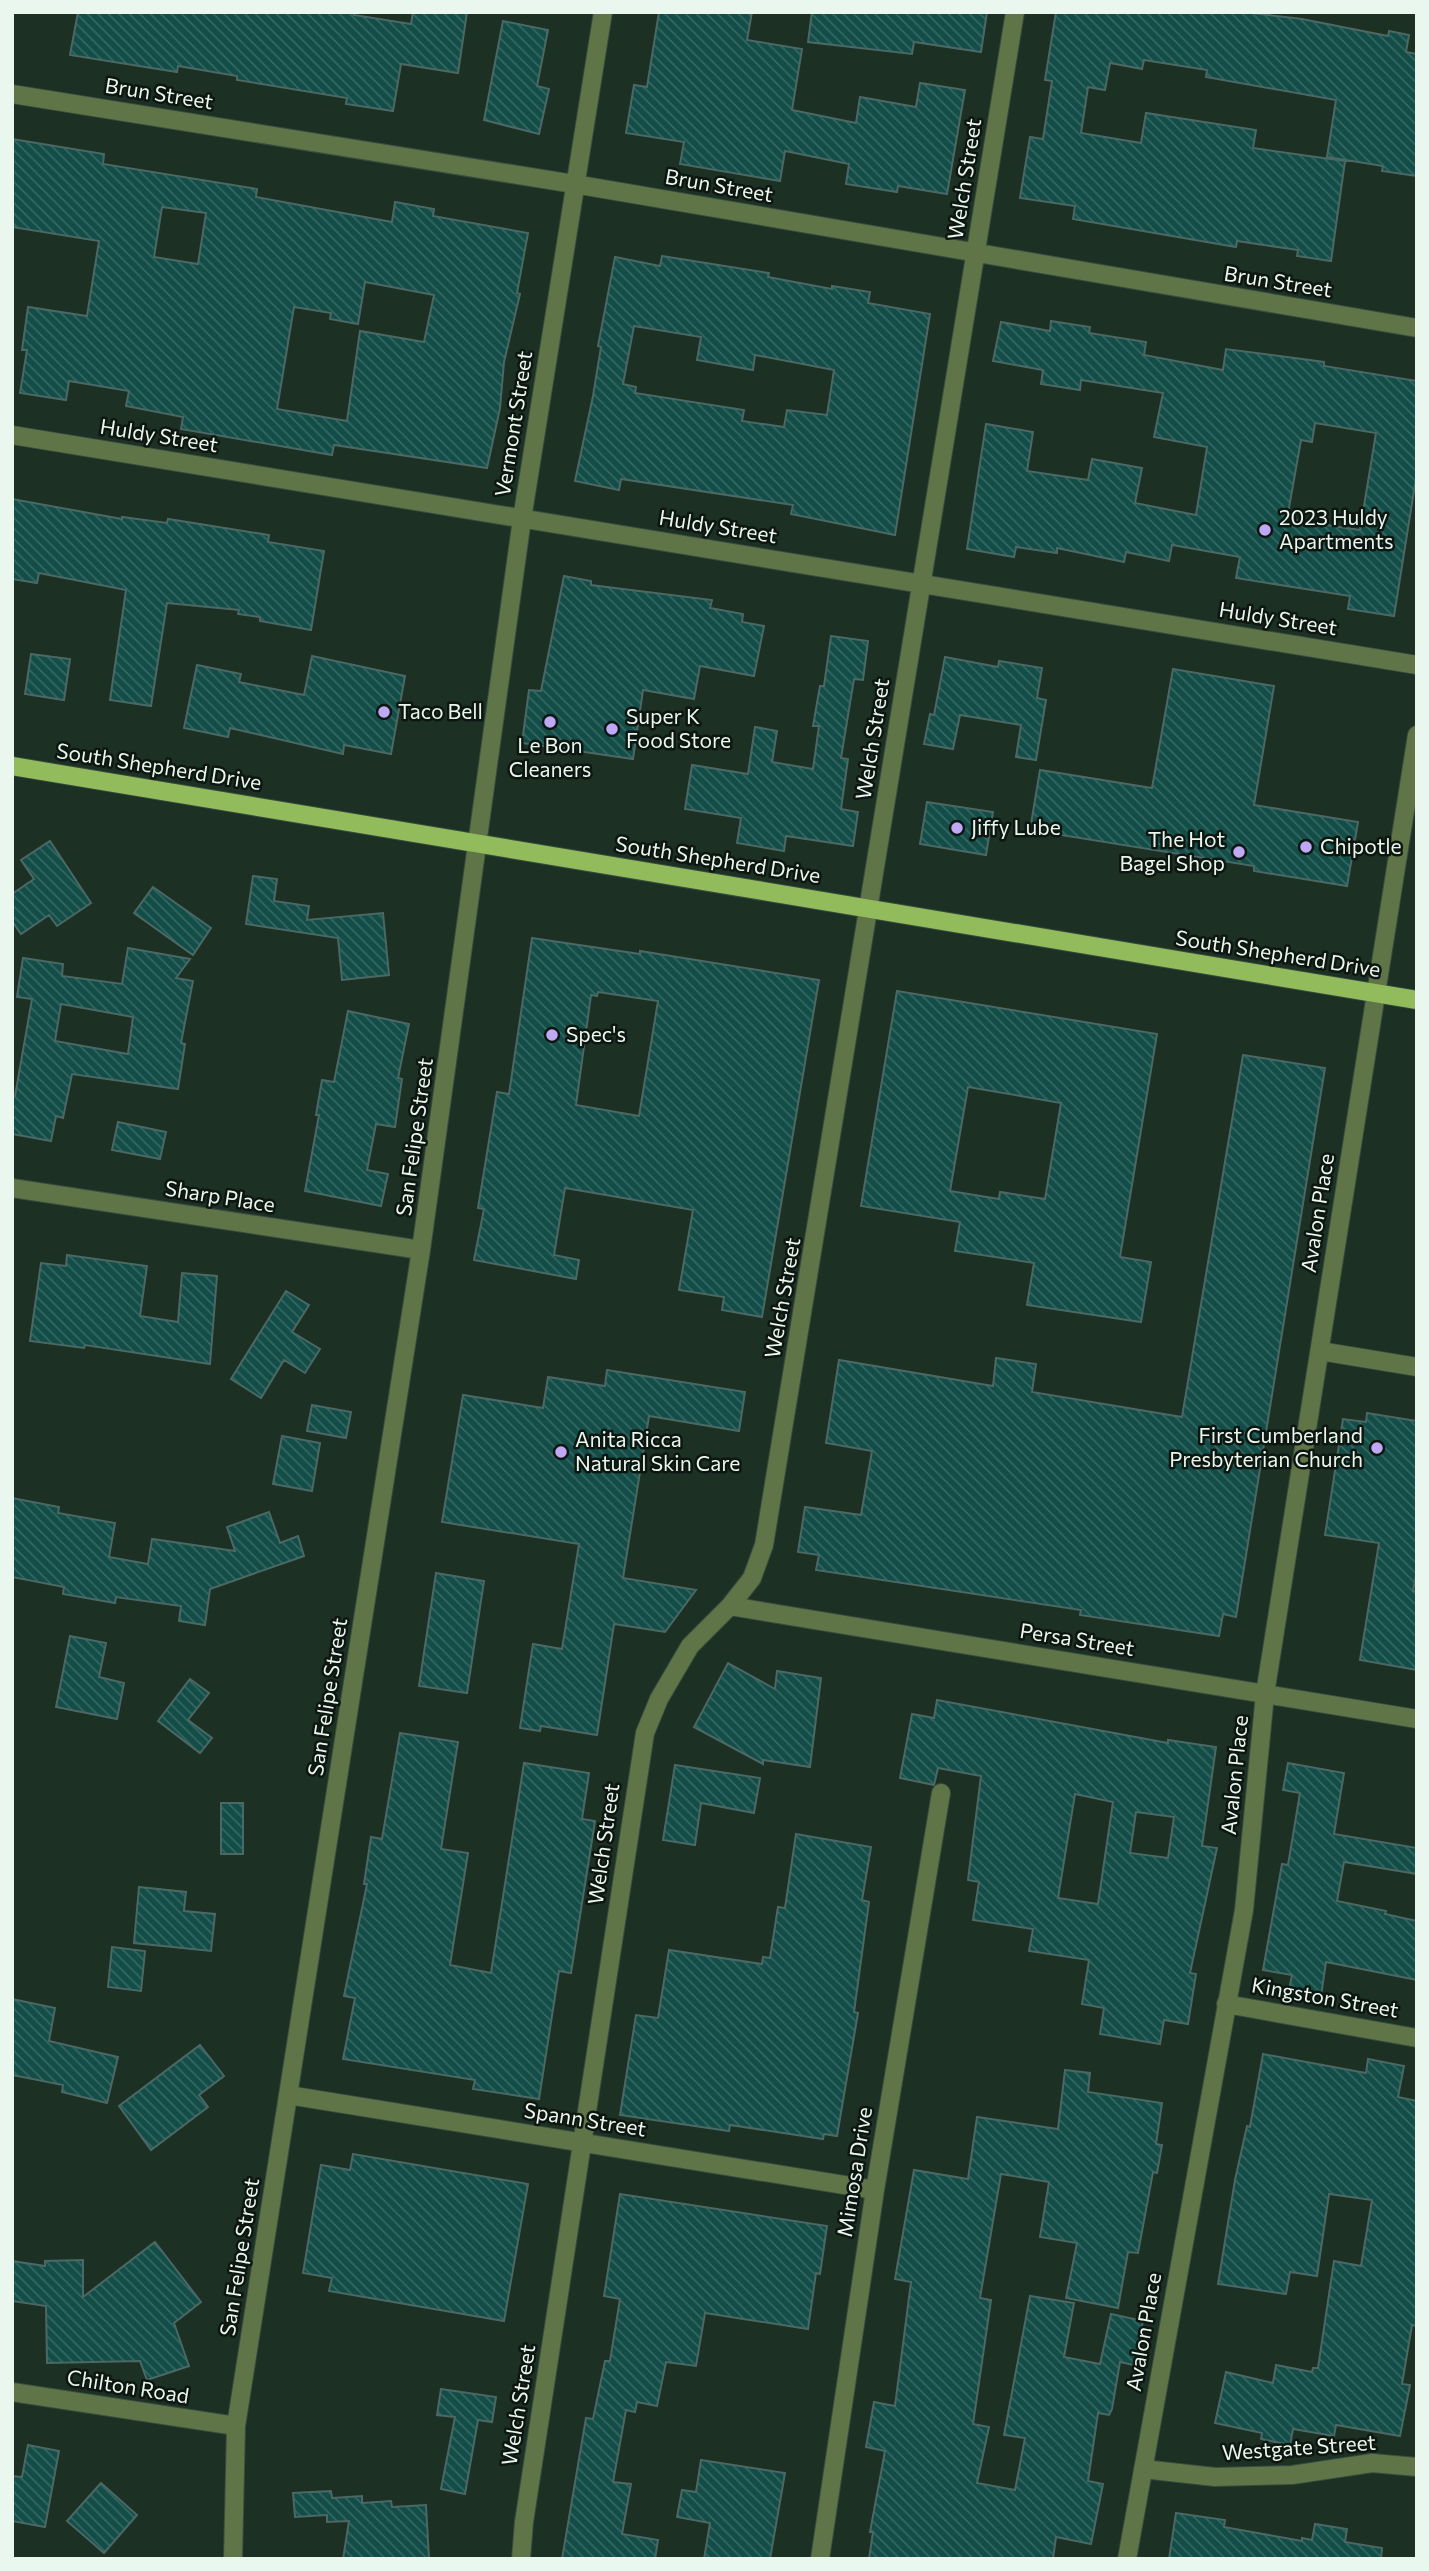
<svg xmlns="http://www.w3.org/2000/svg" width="1429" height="2571" viewBox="0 0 1429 2571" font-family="Commissioner,sans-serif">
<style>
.building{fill:url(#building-back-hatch);stroke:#4b6864;stroke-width:2;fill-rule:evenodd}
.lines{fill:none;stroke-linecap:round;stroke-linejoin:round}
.minor-casing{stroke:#394c40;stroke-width:20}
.major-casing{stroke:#394c40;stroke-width:20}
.minor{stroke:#5f7447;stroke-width:18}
.major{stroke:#92bc5c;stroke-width:18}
.poi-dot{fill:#bfa9f4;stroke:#0d1611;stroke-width:2.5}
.labels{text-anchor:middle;stroke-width:5;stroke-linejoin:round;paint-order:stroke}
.street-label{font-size:21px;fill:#eaf7ee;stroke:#0d1611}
.poi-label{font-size:21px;fill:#eaf7ee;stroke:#0d1611;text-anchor:start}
</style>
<defs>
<pattern id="building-back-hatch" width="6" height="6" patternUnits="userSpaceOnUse" patternTransform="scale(1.75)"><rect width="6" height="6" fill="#134d47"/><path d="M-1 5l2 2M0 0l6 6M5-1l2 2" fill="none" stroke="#366762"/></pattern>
</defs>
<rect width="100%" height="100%" fill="#1c3024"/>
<path class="building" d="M78,12H355L354,15L411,24L413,12H467L458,73L401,64L393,111L346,104L347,98L237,80V76L178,66L177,72L70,55Z
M659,12H752L747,40L802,49L792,110L856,123L860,97L916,107L920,83L965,90L947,194L898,186L897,192L846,184L849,164L785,151L780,181L680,164L684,142L626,133L634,85L647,87Z
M812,12H987L981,52L914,42L912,54L808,42Z
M1056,12H1244L1302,19L1388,36L1389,31L1409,35L1406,52L1417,54V176L1382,171L1383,166L1327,157L1336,100L1206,77L1207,70L1144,60L1142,69L1110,63L1105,90L1088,87L1081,133L1141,143L1146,113L1256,130L1253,148L1345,161L1331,261L1297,256L1298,250L1237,241L1236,247L1073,219L1075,206L1020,198L1030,137L1043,139L1052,81L1045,80Z
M503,21L548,30L537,86L549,89L539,134L484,120Z
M12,139L104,154L103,164L257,189L256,197L392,222L395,202L434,209L433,216L528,233L517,293L520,294L504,362L500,408L487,468L334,445L332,455L181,429L183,417L126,406L129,391L69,381L66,400L20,393L27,350H22L28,307L87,316L99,241L12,227ZM162,207L206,213L198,264L154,257ZM365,282L434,295L424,342L360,331L347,421L277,409L294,307L331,313L330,319L358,324Z
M662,256L769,273L768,277L832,289V286L870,292L868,303L930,314L895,535L791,514L793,505L621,479L619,490L575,481L593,396L601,347L598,346L615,257L660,266ZM634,326L701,337L697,360L753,370L755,355L834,370L827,415L787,410L784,427L742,421L744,410L635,393L636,387L623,384Z
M1051,321L1090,327L1089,333L1146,342L1144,355L1223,370L1226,349L1324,362V366L1417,381V472L1394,616L1348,609L1350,596L1236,578L1240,557L1172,545L1169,561L1126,552L1124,562L1057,548V553L1016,547L1014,557L967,549L986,424L1033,432L1027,471L1088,480L1092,459L1142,468L1135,503L1196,515L1207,447L1154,437L1163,393L1081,380L1080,390L1041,384L1043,370L993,361L1001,322L1050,331ZM1315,423L1376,433L1360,530L1287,519L1301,440L1312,442Z
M12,499L122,519V517L167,523L168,519L269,535L268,542L324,551L311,630L260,621V617L238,614L239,610L167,603L151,706L110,700L126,590L39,573L37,583L12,579Z
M564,576L591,581V585L712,600L710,608L743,614L742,622L764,626L754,676L700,666L694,699L643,690L633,759L522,743L529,690L541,691Z
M831,636L868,641L863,680L854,679L841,758L848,759L841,809L858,812L853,846L786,836L784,851L737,843L741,818L685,809L692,765L748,774L755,727L777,731L772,762L813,769L819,726H813L820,686H824Z
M31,654L70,659L64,700L25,694Z
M312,656L405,676L391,754L344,745L343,754L230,728L228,737L184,728L197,665L241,674L239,682L304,695Z
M945,657L998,667L999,661L1042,668L1037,698L1046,700L1036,760L1016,757L1021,725L960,715L953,749L924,744L930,714L934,715Z
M1173,669L1274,686L1254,805L1358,822L1347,886L1254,871V866L1030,830L1040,770L1152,788Z
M927,802L993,812L986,855L920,844Z
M50,841L91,903L57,926L49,915L21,934L12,921V894L34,879L21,860Z
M253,876L277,879L274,901L309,906L307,920L383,913L389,975L342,980L338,938L246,924Z
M153,887L211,928L193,955L134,913Z
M532,938L640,954V951L819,980L762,1317L722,1310L724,1297L679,1290L693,1210L565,1188L554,1255L579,1260L576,1279L474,1260L484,1209L478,1208L497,1092L509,1094ZM598,992L658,1001L639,1116L576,1105L591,995L597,996Z
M128,948L190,959L176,978L193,981L181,1043L185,1044L178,1089L72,1074L63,1118L56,1116L51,1141L12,1134V1096H15L32,999L17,997L23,958L63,964L62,976L122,984ZM61,1004L133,1017L128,1054L55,1041Z
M897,991L1157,1034L1120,1257L1151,1262L1141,1322L1027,1305L1034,1263L955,1251L960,1222L861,1206ZM968,1087L1061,1103L1045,1199L1000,1192L999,1199L950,1191Z
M348,1011L409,1024L398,1078L402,1079L395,1127L376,1124L367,1170L388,1174L381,1206L305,1191L319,1115H316L322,1080L334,1082Z
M1243,1055L1325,1068L1236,1617L1223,1614L1219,1636L1080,1615L1081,1610L816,1570L819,1555L798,1552L805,1507L861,1515L872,1451L826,1443L839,1360L993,1386L996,1358L1036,1364L1032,1392L1182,1417Z
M118,1122L166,1132L160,1159L112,1150Z
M67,1255L147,1266L140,1316L178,1322L182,1273L217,1276L210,1364L85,1345L84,1348L30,1341L41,1263L66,1266Z
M286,1291L309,1305L292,1332L320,1349L305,1373L284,1360L261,1398L231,1379Z
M607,1370L745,1392L739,1431L649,1416L623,1578L696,1590L665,1632L614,1624L597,1735L541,1726L540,1731L520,1728L533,1644L562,1649L579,1544L442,1522L463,1395L543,1408L548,1377L605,1386Z
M312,1405L351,1412L346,1438L307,1431Z
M1367,1413L1417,1421V1569L1413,1591H1417V1670L1360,1660L1379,1543L1325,1535L1343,1419L1366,1422Z
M282,1436L320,1443L312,1491L273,1484Z
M12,1498L59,1507L58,1513L115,1523L109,1557L148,1564L152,1539L235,1551L227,1527L269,1512L280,1543L298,1536L304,1556L210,1589L205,1625L179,1621L181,1606L116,1597L115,1603L63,1594L64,1587L12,1577Z
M436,1573L484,1581L467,1693L419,1686Z
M70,1636L106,1643L99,1677L124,1683L117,1719L56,1707Z
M728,1663L775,1689L777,1671L821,1678L810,1767L763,1760V1764L694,1727Z
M190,1679L209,1693L188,1720L212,1738L200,1753L158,1721Z
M937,1700L1168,1743V1740L1216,1747L1202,1846L1217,1848L1190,1973L1196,1974L1188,2024L1164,2020L1160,2044L1100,2034L1104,2008L1082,2004L1089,1960L1029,1951L1033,1929L973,1920L979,1882L968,1880L981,1776L938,1768L934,1785L900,1778L912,1714L934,1718ZM1075,1794L1113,1802L1098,1904L1058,1898ZM1136,1812L1174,1817L1168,1858L1130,1853Z
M400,1733L458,1742L441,1849L468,1853L450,1965L491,1973L524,1763L589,1773L582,1819L595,1821L571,1973L559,1971L539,2099L473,2089L475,2080L343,2059L355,1998L344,1996L367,1884H364L371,1837L382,1839Z
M1288,1763L1344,1773L1334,1834L1417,1848V1874L1344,1862L1337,1901L1386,1911L1385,1914L1417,1921V1980L1326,1962L1321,1996L1289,1990L1292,1975L1263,1970L1282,1864L1288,1865L1300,1793L1283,1790Z
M675,1765L760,1778L754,1813L701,1803L695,1845L663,1840Z
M221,1803H243V1854H221Z
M796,1834L871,1847L862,1900L869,1902L854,2012L858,2013L837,2136L824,2134L823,2139L730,2125L729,2131L620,2115L636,2015L658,2018L669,1950L762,1964L763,1957L770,1958L778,1907L785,1908Z
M139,1887L186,1892L184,1911L215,1914L211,1951L134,1943Z
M112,1947L145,1951L141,1991L108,1987Z
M12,1999L55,2008L49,2041L118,2057L107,2103L62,2092L63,2085L12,2075Z
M200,2045L224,2076L199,2095L208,2107L151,2150L119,2106Z
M1263,2054L1366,2073L1368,2059L1404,2066L1398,2097L1417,2101V2326L1412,2325L1402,2384L1410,2385L1400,2436L1336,2425L1334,2436L1293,2429L1290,2445L1261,2439L1262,2433L1215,2423L1226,2372L1273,2383L1276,2365L1312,2372L1313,2368H1318L1334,2261L1361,2266L1372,2200L1329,2194L1317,2276L1290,2272L1286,2294L1218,2284L1235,2180L1247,2126L1250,2127Z
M1065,2070L1090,2073L1088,2092L1162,2103L1156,2144L1162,2145L1157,2173L1153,2172L1138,2253L1128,2252L1118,2308L1066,2298L1077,2243L1040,2237L1049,2182L1001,2174L980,2298L991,2300L973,2424L989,2427L977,2483L1015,2490L1025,2438L1004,2435L1030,2296L1074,2303L1064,2357L1100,2364L1111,2314L1143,2321L1134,2365L1120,2362L1112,2409L1109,2415L1098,2413L1088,2481L1103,2484L1091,2544L1056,2537L1053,2559H869L873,2532H870L885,2451L866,2447L874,2402L895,2406L911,2282L895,2279L914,2170L968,2179L977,2117L1058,2129Z
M353,2154L528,2184L504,2321L329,2291L332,2278L303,2273L321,2165L350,2170Z
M620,2194L827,2226L820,2274L816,2273L808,2329L705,2313L696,2366L666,2362L657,2406L637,2402L635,2412L626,2410L613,2482L631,2484L622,2534L658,2540L655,2559H562L586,2418L593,2419L605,2361H610L620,2299L604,2296Z
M155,2242L201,2302L174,2323L189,2366L147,2380L140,2361L47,2363L46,2306L12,2301V2261L45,2266V2261L83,2260V2297Z
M441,2389L496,2397L492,2422L478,2420L465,2494L441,2489L455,2417L437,2415Z
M28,2445L59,2451L45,2527L12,2521V2476L22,2477Z
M701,2460L785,2473L770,2559H704L710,2523L677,2517L682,2490L696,2492Z
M101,2483L137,2515L104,2553L67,2521Z
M331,2491L332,2498L362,2496V2503L391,2501L392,2507L426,2505L429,2559H343L349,2521L327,2522V2515L295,2517L293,2493Z
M1176,2513L1225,2520L1224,2527L1302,2541V2538L1312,2540L1315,2524L1347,2529L1345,2542L1382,2548L1381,2559H1169Z"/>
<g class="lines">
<g class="minor-casing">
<path id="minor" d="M12,94L574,184L1417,328
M12,435L1417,665
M12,1188L421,1250
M1320,1351L1417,1367
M730,1606L1417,1719
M1226,2004L1417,2038
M288,2095L875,2190
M12,2392L236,2426
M1143,2469L1215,2477L1292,2475L1372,2463L1417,2467
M233,2559L236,2426L421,1250L522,519L603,12
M521,2559L524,2522L645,1733L659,1699L690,1646L730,1606L752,1578L764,1545L1015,12
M820,2559L875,2190L941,1793
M1127,2559L1244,1910L1265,1694L1417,735"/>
</g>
<g class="major-casing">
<path id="major" d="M12,766L1417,1000"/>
</g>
<use href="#minor" class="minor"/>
<use href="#major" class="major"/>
</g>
<g class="poi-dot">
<circle cx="1265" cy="530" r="7"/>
<circle cx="384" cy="712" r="7"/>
<circle cx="550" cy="722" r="7"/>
<circle cx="612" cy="729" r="7"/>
<circle cx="957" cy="828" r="7"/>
<circle cx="1306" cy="847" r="7"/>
<circle cx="1239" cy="852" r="7"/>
<circle cx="552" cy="1035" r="7"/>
<circle cx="1377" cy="1448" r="7"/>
<circle cx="561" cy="1452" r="7"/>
</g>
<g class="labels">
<g class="street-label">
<text transform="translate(159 94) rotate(9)" y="7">Brun Street</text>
<text transform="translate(965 179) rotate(-81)" y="7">Welch Street</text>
<text transform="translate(719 186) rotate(10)" y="7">Brun Street</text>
<text transform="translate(1278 282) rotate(9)" y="7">Brun Street</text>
<text transform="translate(514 424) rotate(-81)" y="7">Vermont Street</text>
<text transform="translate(159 436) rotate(9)" y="7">Huldy Street</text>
<text transform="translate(718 527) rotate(9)" y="7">Huldy Street</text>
<text transform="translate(1278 619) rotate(9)" y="7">Huldy Street</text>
<text transform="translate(873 739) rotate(-81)" y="7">Welch Street</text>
<text transform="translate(159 767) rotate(9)" y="7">South Shepherd Drive</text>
<text transform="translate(718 860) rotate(9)" y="7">South Shepherd Drive</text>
<text transform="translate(1278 954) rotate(9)" y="7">South Shepherd Drive</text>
<text transform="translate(415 1137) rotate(-82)" y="7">San Felipe Street</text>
<text transform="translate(220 1197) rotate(9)" y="7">Sharp Place</text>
<text transform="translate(1318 1213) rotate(-81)" y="7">Avalon Place</text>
<text transform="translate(783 1298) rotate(-80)" y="7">Welch Street</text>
<text transform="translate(1077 1640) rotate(9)" y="7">Persa Street</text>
<text transform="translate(328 1697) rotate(-81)" y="7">San Felipe Street</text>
<text transform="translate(1235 1775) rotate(-84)" y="7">Avalon Place</text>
<text transform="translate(604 1844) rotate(-82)" y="7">Welch Street</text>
<text transform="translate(1325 1998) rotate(10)" y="7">Kingston Street</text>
<text transform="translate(585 2120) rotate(9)" y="7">Spann Street</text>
<text transform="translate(855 2172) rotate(-81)" y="7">Mimosa Drive</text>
<text transform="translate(240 2257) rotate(-81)" y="7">San Felipe Street</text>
<text transform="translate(1144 2332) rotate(-80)" y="7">Avalon Place</text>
<text transform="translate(128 2387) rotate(9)" y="7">Chilton Road</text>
<text transform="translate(519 2405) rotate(-81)" y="7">Welch Street</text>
<text transform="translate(1299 2448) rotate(-4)" y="7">Westgate Street</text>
</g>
<g class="poi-label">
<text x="1279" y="525">2023 Huldy<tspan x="1279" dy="24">Apartments</tspan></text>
<text x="398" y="719">Taco Bell</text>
<text x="626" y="724">Super K<tspan x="626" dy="24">Food Store</tspan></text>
<text x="550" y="753" text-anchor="middle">Le Bon<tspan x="550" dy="24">Cleaners</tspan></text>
<text x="971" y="835">Jiffy Lube</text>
<text x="1225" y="847" text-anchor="end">The Hot<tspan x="1225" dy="24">Bagel Shop</tspan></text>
<text x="1320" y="854">Chipotle</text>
<text x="566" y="1042">Spec's</text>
<text x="1363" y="1443" text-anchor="end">First Cumberland<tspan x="1363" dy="24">Presbyterian Church</tspan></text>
<text x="575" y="1447">Anita Ricca<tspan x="575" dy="24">Natural Skin Care</tspan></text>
</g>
</g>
<rect width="1429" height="2571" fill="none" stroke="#eaf7ee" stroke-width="28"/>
</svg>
